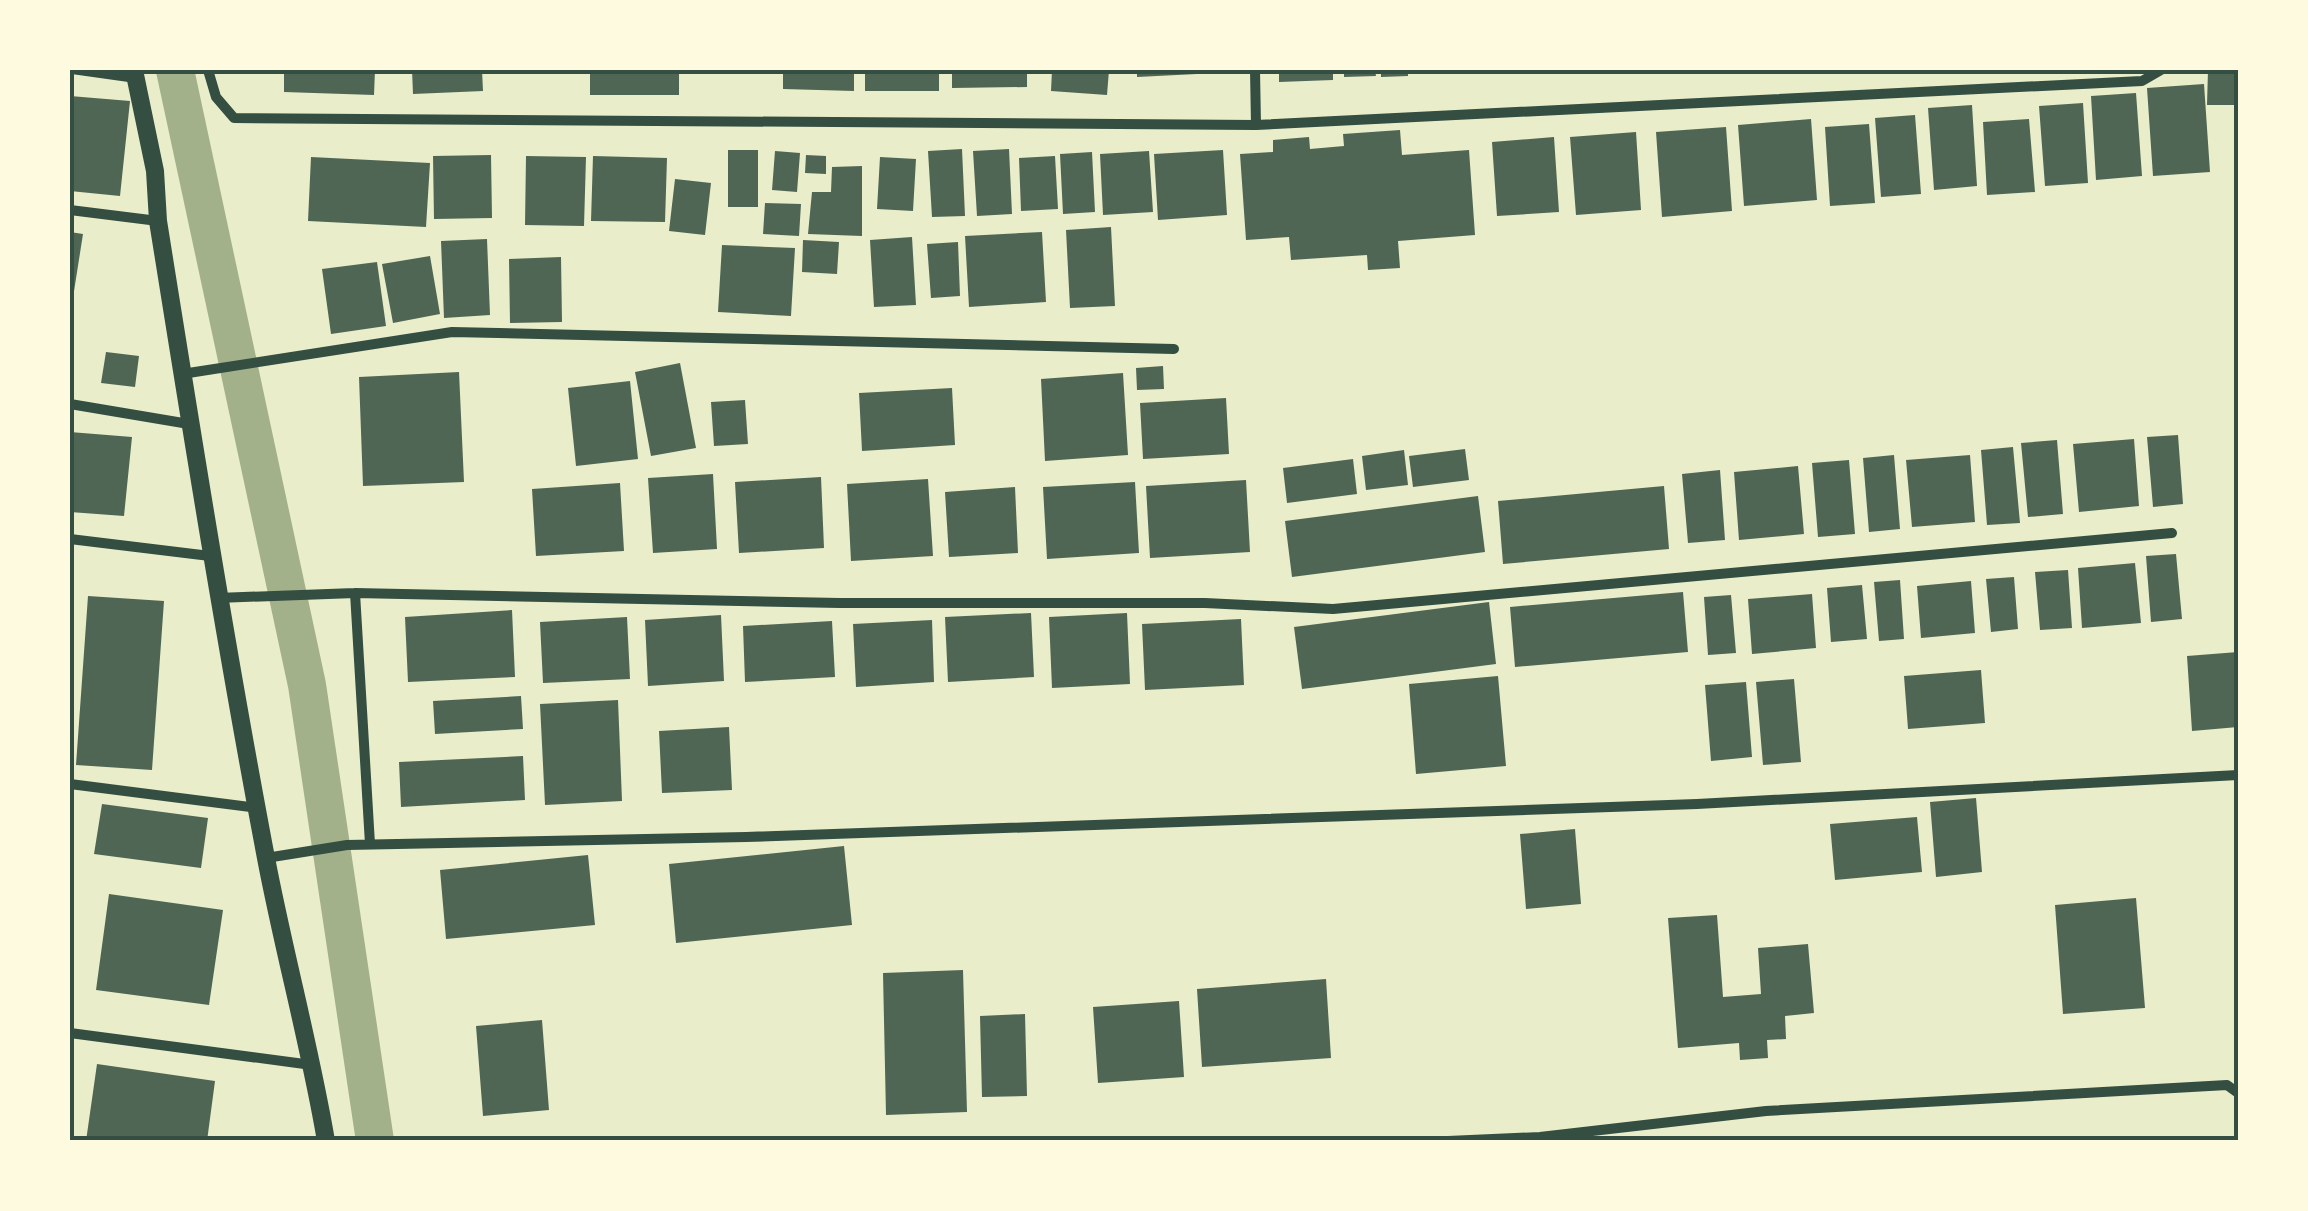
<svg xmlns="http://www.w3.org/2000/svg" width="2308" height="1211" viewBox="0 0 2308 1211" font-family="'Roboto Condensed',sans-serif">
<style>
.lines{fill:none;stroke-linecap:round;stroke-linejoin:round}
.canal{stroke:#a3b18a;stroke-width:38}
.building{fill:#4f6655}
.service{stroke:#344e41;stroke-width:8}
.minor{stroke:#344e41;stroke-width:10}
.tertiary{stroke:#344e41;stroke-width:18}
.neatline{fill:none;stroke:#344e41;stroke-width:4}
</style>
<rect width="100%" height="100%" fill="#e9edc9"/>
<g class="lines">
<path class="canal" d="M175,70L307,685L375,1141"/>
</g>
<path class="building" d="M284,70H375L374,95L284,92Z
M412,70H482L483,91L413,94Z
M590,70H679V95H590Z
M783,70H854V91L783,89Z
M865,70H939V91H865Z
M952,70H1027V87L952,88Z
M1052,70H1109L1107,95L1051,91Z
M1137,70H1197V74L1137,77Z
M1279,70H1333V80L1279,82Z
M1344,70H1375L1376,76L1344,77Z
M1381,70H1408V76L1381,77Z
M2208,70H2238V105H2207Z
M2204,84L2210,172L2153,176L2147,88Z
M2136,93L2142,176L2096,180L2091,96Z
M70,96L130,101L120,196L70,191Z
M2083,103L2088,183L2045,186L2039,106Z
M1972,105L1977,186L1934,190L1928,108Z
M1915,115L1921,194L1881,197L1875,118Z
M1811,119L1817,200L1744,206L1738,125Z
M2029,119L2035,192L1987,195L1983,122Z
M1869,124L1875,203L1830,206L1825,127Z
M1726,127L1732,211L1662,217L1656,132Z
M1400,130L1402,155L1469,150L1475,235L1398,241L1400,268L1368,270L1367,255L1291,260L1289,237L1246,240L1240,154L1273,152V140L1309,137L1310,149L1344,146L1343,134Z
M1636,132L1641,210L1576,215L1570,137Z
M1554,137L1559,212L1497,216L1492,142Z
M962,149L965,216L932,217L928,151Z
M1009,149L1012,214L977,216L973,151Z
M728,150H758V207H728Z
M1223,150L1227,215L1158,220L1154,154Z
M775,151L800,153L797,192L772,190Z
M1149,151L1153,212L1103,215L1100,154Z
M1092,152L1095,212L1063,214L1060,154Z
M491,155L492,218L434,219L433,156Z
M806,155L826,156V174L805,173Z
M526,156L586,157L584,226L525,225Z
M593,156L667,158L665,222L591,221Z
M1055,156L1058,209L1021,211L1019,158Z
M311,157L430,163L426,227L308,221Z
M880,157L916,159L913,211L877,209Z
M862,166V236L808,234L812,192H831L832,167Z
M675,179L711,183L705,235L669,231Z
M765,203L801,204L799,236L763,234Z
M1111,227L1115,306L1070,308L1066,230Z
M70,232L83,234L72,304L70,303Z
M1042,232L1046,302L969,307L965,236Z
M912,237L916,305L874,307L870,240Z
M487,239L490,315L444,318L441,241Z
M803,240L839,242L837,274L802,272Z
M958,242L960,296L931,298L927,244Z
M722,245L795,248L791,316L718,312Z
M430,256L440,314L393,323L382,264Z
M561,257L562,322L510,323L509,259Z
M377,262L386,326L331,334L322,269Z
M106,352L139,356L135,387L101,383Z
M680,363L696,448L651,456L635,372Z
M1163,366L1164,389L1137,390L1136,368Z
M459,372L464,482L363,486L359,377Z
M1123,373L1128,455L1045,461L1041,379Z
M630,381L638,459L576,466L568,388Z
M952,388L955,445L862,451L859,393Z
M1226,398L1229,454L1143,459L1140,403Z
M745,400L748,444L714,446L711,402Z
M70,432L132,437L124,516L70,512Z
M2178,435L2183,504L2153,507L2147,437Z
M2134,439L2139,506L2079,512L2073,444Z
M2057,440L2063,514L2028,517L2021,443Z
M2013,447L2020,523L1987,525L1981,450Z
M1465,449L1469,480L1413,487L1409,456Z
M1404,450L1408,485L1366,490L1362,456Z
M1894,455L1900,529L1869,532L1863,458Z
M1970,455L1975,522L1912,527L1906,460Z
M1353,459L1357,494L1287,503L1283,468Z
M1849,460L1855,534L1818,537L1812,463Z
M1798,466L1804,534L1739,540L1734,472Z
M1720,470L1725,540L1688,543L1682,474Z
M713,474L717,549L653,553L648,478Z
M821,477L824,548L739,553L735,482Z
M928,479L933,556L851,561L847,484Z
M1246,480L1250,552L1150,558L1146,486Z
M1135,482L1139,553L1047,559L1043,487Z
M620,483L624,551L536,556L532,489Z
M1664,486L1669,549L1503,564L1498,501Z
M1015,487L1018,553L949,557L945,492Z
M1478,496L1485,552L1292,577L1285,521Z
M2176,554L2182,619L2151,622L2146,556Z
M2135,563L2141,623L2082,628L2078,568Z
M2068,570L2072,628L2040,630L2035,572Z
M2014,577L2018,629L1991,632L1986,579Z
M1900,580L1904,639L1879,641L1874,582Z
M1971,581L1975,633L1921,638L1917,586Z
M1862,585L1867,639L1831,642L1827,588Z
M1683,592L1688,652L1515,667L1510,607Z
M1812,594L1816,648L1752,654L1748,599Z
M1731,595L1736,653L1708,655L1704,597Z
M88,596L164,601L152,770L76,765Z
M1489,602L1496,664L1302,689L1294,627Z
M512,610L515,677L408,682L405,617Z
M1031,613L1034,677L948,682L945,617Z
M1127,613L1130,684L1052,688L1049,617Z
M721,615L724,681L648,686L645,620Z
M627,617L630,679L543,683L540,622Z
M1241,619L1244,685L1145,690L1142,624Z
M932,620L934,682L856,687L853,624Z
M832,621L835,677L745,682L743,626Z
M2238,652V727L2192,731L2187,656Z
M1981,670L1985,723L1908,729L1904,676Z
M1498,676L1506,766L1416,774L1409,684Z
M1794,679L1801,762L1763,765L1756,682Z
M1746,682L1752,757L1711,761L1705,685Z
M521,696L523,729L435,734L433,701Z
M618,700L622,801L545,805L540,704Z
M729,727L732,790L662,793L659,731Z
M523,756L525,800L401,807L399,762Z
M1976,798L1982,872L1936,877L1930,802Z
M102,804L208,818L201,868L94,854Z
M1917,817L1922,872L1835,880L1830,824Z
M1575,829L1581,904L1526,909L1520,834Z
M844,846L852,925L676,943L669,864Z
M588,855L595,925L446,939L440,870Z
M109,894L223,910L209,1005L96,990Z
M2136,898L2145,1008L2063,1014L2055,905Z
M1717,915L1723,997L1761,994L1758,948L1808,944L1814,1013L1785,1016L1786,1039L1767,1040L1768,1058L1740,1060L1739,1043L1678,1048L1668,918Z
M963,970L967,1112L886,1115L883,973Z
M1326,979L1331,1058L1202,1067L1197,989Z
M1179,1001L1184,1077L1098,1083L1093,1007Z
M1025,1014L1027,1096L982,1097L980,1016Z
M542,1020L549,1110L483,1116L476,1026Z
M97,1064L215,1081L207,1141H86Z"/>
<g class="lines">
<path class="service" d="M72,70L136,79"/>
<path class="minor" d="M208,70L216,97L234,118L1256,125L2142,81L2161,70
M1255,70L1256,125
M70,210L158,221
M182,374L452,332L1174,349
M70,404L189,424
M70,539L210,556
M355,593L370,844
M217,598L355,593L840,603H1205L1333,609L2172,533
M70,784L258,808
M266,858L347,845L746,837L1697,804L2238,775
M70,1033L312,1065
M1448,1141L1540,1137L1766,1111L2227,1085L2238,1093"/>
<path class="tertiary" d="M134,70L155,171L158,221C192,434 226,647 266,858C284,953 310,1046 326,1141"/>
</g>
<rect width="2308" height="1211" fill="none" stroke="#fefae0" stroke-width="145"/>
<rect x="72" y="72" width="2164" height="1066" class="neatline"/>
</svg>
